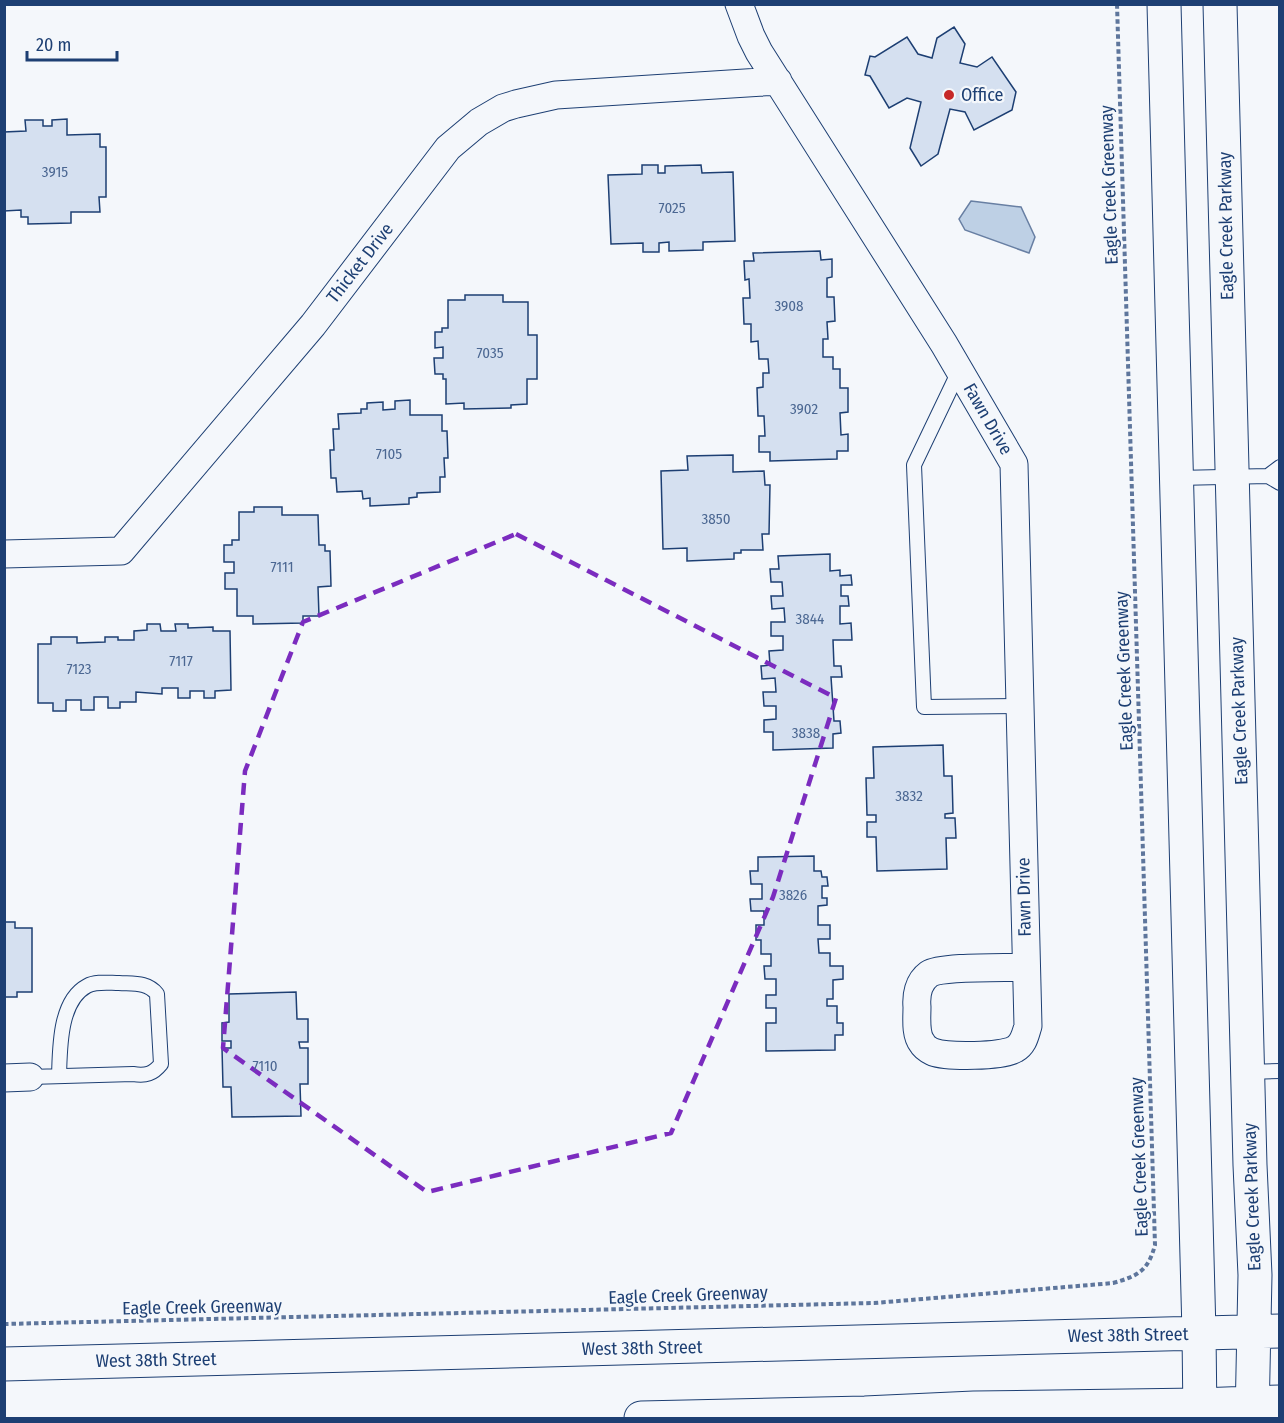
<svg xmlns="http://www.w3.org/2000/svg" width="1284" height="1423" viewBox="0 0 1284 1423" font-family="'Fira Sans Condensed',sans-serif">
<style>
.water{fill:#bed0e5;stroke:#687fa3;stroke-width:1.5}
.building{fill:#d5e0f0;stroke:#1d3f73;stroke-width:1.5}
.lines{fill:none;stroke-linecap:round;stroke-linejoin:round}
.lane-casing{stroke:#1d3f73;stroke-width:16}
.street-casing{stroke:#1d3f73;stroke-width:29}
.secondary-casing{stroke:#1d3f73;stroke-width:35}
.path{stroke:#5e769c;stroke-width:4;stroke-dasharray:4.5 3;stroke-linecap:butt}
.lane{stroke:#f4f7fb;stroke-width:14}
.street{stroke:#f4f7fb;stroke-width:27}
.secondary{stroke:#f4f7fb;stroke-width:33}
.marked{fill:none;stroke:#7b2cbf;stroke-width:4.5;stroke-dasharray:12 8;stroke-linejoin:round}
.poi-dot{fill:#c62828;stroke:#f4f7fb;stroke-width:2}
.labels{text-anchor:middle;stroke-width:4.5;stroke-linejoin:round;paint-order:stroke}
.number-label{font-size:15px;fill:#4b6792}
.poi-label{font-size:18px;fill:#1d3f73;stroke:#f4f7fb;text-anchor:start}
.street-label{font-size:18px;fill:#1d3f73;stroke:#f4f7fb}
</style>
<rect width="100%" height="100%" fill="#f4f7fb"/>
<path class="water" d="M971,201L1021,207L1035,237L1029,253L965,230L959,219Z"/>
<path class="building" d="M954,27L965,44L960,63L977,67L992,57L1016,92L1012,110L974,130L965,112L950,109L938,154L921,166L910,148L921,102L907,98L889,108L870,76L865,75L870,56L875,57L907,37L918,54L932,58L937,38Z
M67,119V135L100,134V147H106V197H99L100,212H71V223L28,224V217H21V210L4,211V132L26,131L25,120H43V126H52V120Z
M642,165H658V173H665V166L701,165L702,173L733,172L735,241L703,242V250L669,251V242L659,243V252H643V243L611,244L608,175L642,174Z
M820,251L821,260L832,259V277L827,278V297H834L835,321L827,322L828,339H823V357H833V369H840V388H848V412L840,413L841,435L848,434V451H837V459L770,461V452H759V436H765L764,416H758L757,388L763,387V373H769L768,359H759L758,341L751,342V324H744L743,298H750L749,279L745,280L744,261H754L753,253Z
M465,295H503V302H528V335H537V379H527V404L511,405V408L464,409V403L446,404V379H443V374H435L434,358H443V347L435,348V332H442V328H448V300H465Z
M410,400V415H442V431H447L448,458H444L445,477H440V492L417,493V497L409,498V504L370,506V498L363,499L362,491L337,492L336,478H331L330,450H334L333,429H339L338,414L361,413V409H367V403L383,402V410L395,409V401Z
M733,455V472L764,471L765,485H770L769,534H762L763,550H741V553H734V559L687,561V548L663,549L661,471L688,470L687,456Z
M254,507H282V515H318L319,545H325V551H330L331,586L318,587L319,616H303V623L253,624V616H237V589H225V573H234V562H224V545H232V540H239V512H254Z
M830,554V571L840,570V576L851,575L852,585H841V596H848L849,606H840V624L851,623L852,640H833L834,666H841L842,677H831L834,721H840L841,733L833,734V748L773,750V732H764V720L776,719V706H764L763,692H776L775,678L762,679L761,666L770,665L769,651L783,650V636H771V622H785L784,608L772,609L771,596H783L782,582H771L770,569H779L778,556Z
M147,624H160L161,631H176L175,624H188V628L213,627V631H230L231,690L215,691V698H204V691H190V698H178V688H162V694L136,692V702H120V708H108V697H94V710H81V700H66V711H53V703H38V644H51V637H77V643L105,642V637H118V640H134V631L147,630Z
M943,745L944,776H952L953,813L945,814V818H955L956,838H946L947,869L877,871L876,837H867V822H876V815H867L866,778H874L873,747Z
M814,856V871H821L822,877H827L828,886H822V898H827V905L818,906V925H830V939H818L819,953H830V966H843V979L833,980V999H827V1006H837V1023H843V1035H835V1050L766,1051V1023H776V1008H766V995H776V979H765L764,966H771V954H761V940H756V925H764V911H751L750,899H762V884H751L750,871H758V857Z
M4,922H15V928H32V992H17V997H4Z
M296,992L297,1019H308V1042H299L300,1048H308V1084H300L301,1116L232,1117L231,1087H223L222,1048H231V1041H222V1023L229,1022V994Z"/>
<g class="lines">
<g class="lane-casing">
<path id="lane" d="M959,371L914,465L924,707L1020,706
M1268,476L1280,467
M1177,478L1268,476L1280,483
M1248,1072L1280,1071
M30,1077L133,1074C146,1076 153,1074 161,1064L157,994C147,982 134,984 119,983C109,983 96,981 87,986C59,1001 60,1049 59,1076"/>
</g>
<g class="street-casing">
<path id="street" d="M739,4L751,36L759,52L944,344L1014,464L1028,1026C1025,1035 1024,1044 1015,1049C1002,1057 947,1057 933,1052C929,1050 924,1047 922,1043C915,1034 917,1018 917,1007C916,996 918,982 929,974C941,966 1007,968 1025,967
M4,554L121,551L313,325L448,148L479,122L503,108L516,104L556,95L778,81
M4,1078L30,1077"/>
</g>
<g class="secondary-casing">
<path id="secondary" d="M1164,4L1199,1333L1200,1418
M1220,4L1250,1165L1255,1275L1252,1418
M4,1364L1280,1331
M641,1418L865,1413L974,1408L1199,1405L1280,1402"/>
</g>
<path class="path" d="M4,1324L874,1303L1113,1283C1138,1276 1148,1271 1155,1245L1117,4"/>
<use href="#lane" class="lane"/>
<use href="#street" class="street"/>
<use href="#secondary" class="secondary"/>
</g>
<path class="marked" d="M516,534L836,698L773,897L671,1133L427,1192L223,1048L245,771L303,622Z"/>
<circle class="poi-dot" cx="949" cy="95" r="6"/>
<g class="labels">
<g class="number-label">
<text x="55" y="177">3915</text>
<text x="672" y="213">7025</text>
<text x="789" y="311">3908</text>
<text x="490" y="358">7035</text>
<text x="804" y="414">3902</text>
<text x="389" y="459">7105</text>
<text x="716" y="524">3850</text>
<text x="282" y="572">7111</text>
<text x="810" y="624">3844</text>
<text x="181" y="666">7117</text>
<text x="79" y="674">7123</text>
<text x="806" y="738">3838</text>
<text x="909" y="801">3832</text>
<text x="793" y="900">3826</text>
<text x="265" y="1071">7110</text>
</g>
<g class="poi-label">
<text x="961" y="101">Office</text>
</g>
<g class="street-label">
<text transform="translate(1109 185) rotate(-92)" y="6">Eagle Creek Greenway</text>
<text transform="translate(1226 226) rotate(-91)" y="6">Eagle Creek Parkway</text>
<text transform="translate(360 263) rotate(-52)" y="6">Thicket Drive</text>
<text transform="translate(988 419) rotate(60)" y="6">Fawn Drive</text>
<text transform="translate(1124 671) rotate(-92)" y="6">Eagle Creek Greenway</text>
<text transform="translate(1239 711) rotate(-92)" y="6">Eagle Creek Parkway</text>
<text transform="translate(1024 897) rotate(-91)" y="6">Fawn Drive</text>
<text transform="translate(1139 1157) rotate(-92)" y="6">Eagle Creek Greenway</text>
<text transform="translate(1252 1197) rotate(-92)" y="6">Eagle Creek Parkway</text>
<text transform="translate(688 1295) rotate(-2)" y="6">Eagle Creek Greenway</text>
<text transform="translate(202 1307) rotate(-1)" y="6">Eagle Creek Greenway</text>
<text transform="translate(1128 1335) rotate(-1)" y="6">West 38th Street</text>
<text transform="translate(642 1348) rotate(-1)" y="6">West 38th Street</text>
<text transform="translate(156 1360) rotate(-1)" y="6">West 38th Street</text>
</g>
</g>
<rect width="1284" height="1423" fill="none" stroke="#1d3f73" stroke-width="12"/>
<path d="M27 51v9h90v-9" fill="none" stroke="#1d3f73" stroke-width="3"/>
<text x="36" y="51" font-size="18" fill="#1d3f73" stroke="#f4f7fb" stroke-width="4.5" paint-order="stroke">20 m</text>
</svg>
